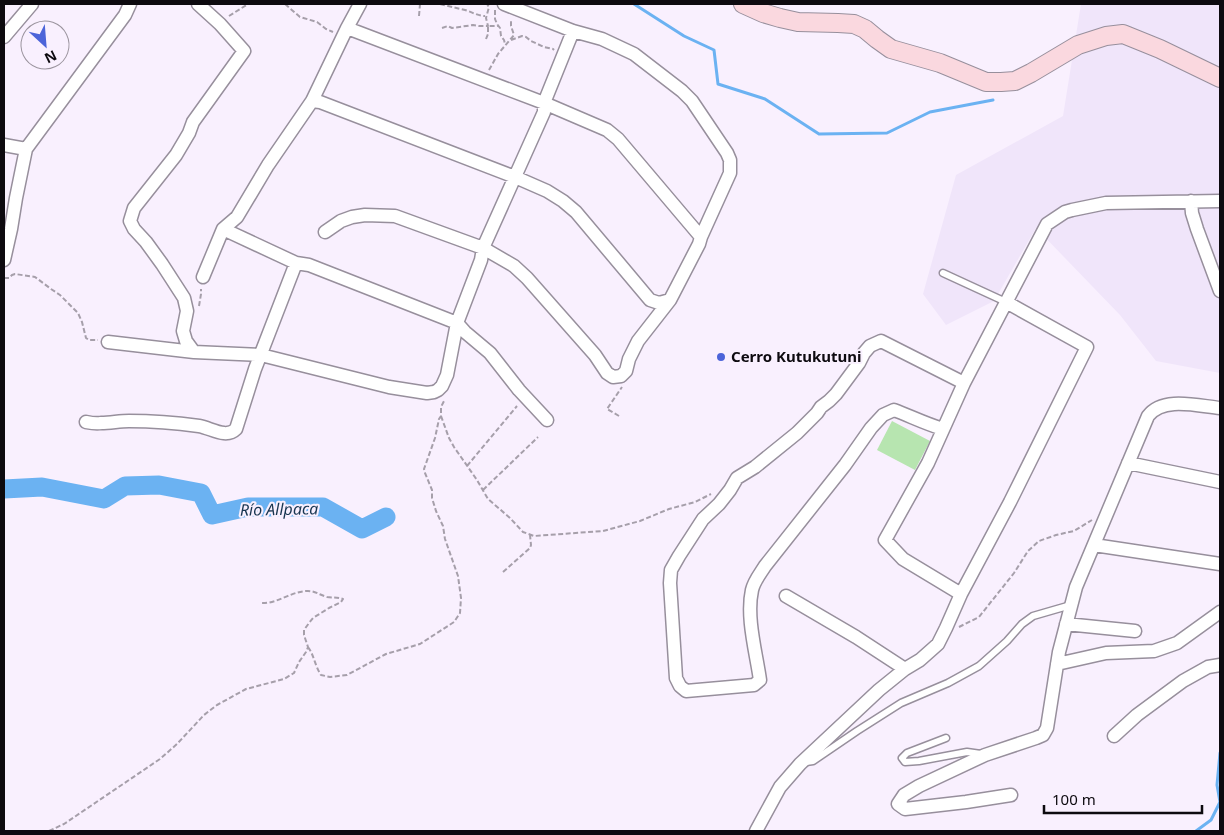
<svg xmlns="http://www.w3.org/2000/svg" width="1224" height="835" viewBox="0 0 1224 835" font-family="'Noto Sans',sans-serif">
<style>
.industrial{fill:#f0e5fa}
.green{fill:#b7e5b0}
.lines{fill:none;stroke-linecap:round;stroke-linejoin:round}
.stream{stroke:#6bb2f2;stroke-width:3}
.river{stroke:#6bb2f2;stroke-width:19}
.lane-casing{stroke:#978f9c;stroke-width:9}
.street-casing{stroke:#978f9c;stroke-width:15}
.secondary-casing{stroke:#978f9c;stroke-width:20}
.path{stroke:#a69faa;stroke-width:2;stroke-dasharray:5 2.5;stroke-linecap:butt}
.lane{stroke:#fff;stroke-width:6}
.street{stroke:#fff;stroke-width:12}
.secondary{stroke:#fad8df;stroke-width:18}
.poi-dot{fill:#4c64d9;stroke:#f9f0fe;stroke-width:2}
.labels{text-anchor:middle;stroke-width:4;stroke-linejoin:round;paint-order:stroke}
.poi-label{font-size:15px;font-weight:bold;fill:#0d0a0f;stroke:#f9f0fe;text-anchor:start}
.water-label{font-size:16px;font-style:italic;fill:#183550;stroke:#f9f0fe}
</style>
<rect width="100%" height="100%" fill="#f9f0fe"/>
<path class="industrial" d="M1081,4H1220V373L1156,361L1120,315L1036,228L994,301L946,325L923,294L956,175L1063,116Z"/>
<path class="green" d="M892,421L930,441L915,470L877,450Z"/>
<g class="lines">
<path class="stream" d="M634,4L684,36L714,50L718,84L765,99L819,134L887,133L930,112L993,100
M1196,831L1211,820L1220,802L1217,785L1220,753"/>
<path class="river" d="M4,489L42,487L104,499L125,486L159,485L201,493L212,515L248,507H323L362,529L386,517"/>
<g class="lane-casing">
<path id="lane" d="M943,273L1006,302
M946,738L907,753L902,758L905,762L919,761L967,752L981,754
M806,762L813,761L857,731L901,703L948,683L979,666L1007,641L1022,624L1033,616L1071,605"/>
</g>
<g class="street-casing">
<path id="street" d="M347,28L544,103L607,130L618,139L701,237
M4,37L32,4
M312,101L320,102L515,177L547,191L563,201L576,212L650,300L659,303L670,300
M4,145L26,149
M1191,201L1192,213L1197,229L1220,291
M223,229L296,263L309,265L457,323L465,332L490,353L519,390L547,420
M325,232L341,221L352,217L365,215L395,216L483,248L514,266L527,278L595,355L607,373L613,377L621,376L626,371L629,359L638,341L670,300L699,244L701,237L730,173V160L727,153L692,101L682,91L634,54L602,39L573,31L504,4
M4,260L11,229L16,198L26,149L125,15L130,4
M203,277L223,229L237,217L268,165L312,101L347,28L360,4
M108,342L194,352L261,355L389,387L427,393L434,392L438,390L442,386L447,375L457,323L481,260L483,248L544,112V103L573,31
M194,352L186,341L183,331L187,311L184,298L162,264L146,242L134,229L130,221L134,208L176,155L189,133L193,122L244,51L220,24L198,4
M86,422C91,423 96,424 101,423C111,423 119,421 129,421C151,421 177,423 199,426C211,428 226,439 236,429L255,369L296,263
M943,429C926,424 910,416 894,410L883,415L871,428L845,465L765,566C760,574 754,581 752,590C746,617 756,652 760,680L754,685L686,691L680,686L676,678L670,583L671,570L679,556L703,519L719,504L730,490L737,478L755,467L797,433L817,413L821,407L829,401L836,394L859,363L864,353L870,346L881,341L964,383
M1128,463L1220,482
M1094,545L1220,564
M961,594L903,559L885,540L928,463L964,383L1047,224L1065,212L1072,210L1106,203L1220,201
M786,596L856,637L905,669
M1066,624L1135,631
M1057,664L1106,653L1154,651L1177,643L1220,612
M1114,736L1137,715L1183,681L1208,667L1220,665
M1011,795L966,802L905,809L898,804L904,795L919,786L985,755L1036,738L1043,735L1047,728L1059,652L1076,587L1148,416C1163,396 1198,406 1220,408
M756,831L780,787L800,764L879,690L905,669L920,660L938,644L946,628L961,594L1010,502L1087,347L1006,302"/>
</g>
<g class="secondary-casing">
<path id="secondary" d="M743,4L763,13L780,18L798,22L838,23L854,24L865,29L877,39L891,49L940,63L986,82H1001L1015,81L1031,73L1078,45L1106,36L1123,34L1160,49L1220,78"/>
</g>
<path class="path" d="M285,4L300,17L317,22L326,29L333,32
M440,4C448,6 456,8 465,10C472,12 478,16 485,16
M495,10V19L497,24L500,28L501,36L504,40L505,44
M229,16L248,4
M419,16L420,4
M442,28L448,26L452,28L473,25L479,26H488L486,18L489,7L487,4
M486,39L488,34V26H498
M511,40L522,36L526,37L531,41L544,47L553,49L554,50
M489,70L498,54L514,35L511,26V20
M4,278H9L12,275L15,274L35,277L51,289L60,295L78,313L82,322L86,338L89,340H98
M199,306L201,294V289
M441,416L449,438L454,447L477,480L488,499L510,518L523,532L534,536L603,531L640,521L669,509L695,502L711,494
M619,416L607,409L622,387
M467,466L517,406
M483,490L538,437
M503,572L530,548L531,545L530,535
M959,627L979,617L1014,573L1028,551L1039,541L1056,535L1074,531L1092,520
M308,647C314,655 315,666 321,675L330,677L347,675L386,654L420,644L454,622L460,613L461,598L458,576L445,539L443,526L436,511L432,498V490L425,473L424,469L435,438L439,419L441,416V407L445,399
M49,831L64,824L160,759L177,744L204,715L217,705L246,689L284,679L294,673L299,662L306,652L308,647L304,635V630L309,623L313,618L329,608L341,602L343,599C337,597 333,598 327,597C320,595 315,591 308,591C291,591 278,604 261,603"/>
<use href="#lane" class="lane"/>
<use href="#street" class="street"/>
<use href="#secondary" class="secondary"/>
</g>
<circle class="poi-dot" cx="721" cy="357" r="5"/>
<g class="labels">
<g class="poi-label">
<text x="731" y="362">Cerro Kutukutuni</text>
</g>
<g class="water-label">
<text transform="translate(279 509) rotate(-1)" y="6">Río Allpaca</text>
</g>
</g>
<rect width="1224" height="835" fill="none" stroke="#0d0a0f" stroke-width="10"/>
<g transform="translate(45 45) rotate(154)"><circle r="24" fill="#f9f0fe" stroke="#9b949e"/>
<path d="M0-4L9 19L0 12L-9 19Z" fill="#4c64d9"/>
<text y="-8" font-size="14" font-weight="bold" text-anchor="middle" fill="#0d0a0f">N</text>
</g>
<path d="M1044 805v8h158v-8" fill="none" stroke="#0d0a0f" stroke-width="2.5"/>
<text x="1052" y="805" font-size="15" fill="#0d0a0f" stroke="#f9f0fe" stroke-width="4" paint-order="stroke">100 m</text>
</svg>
